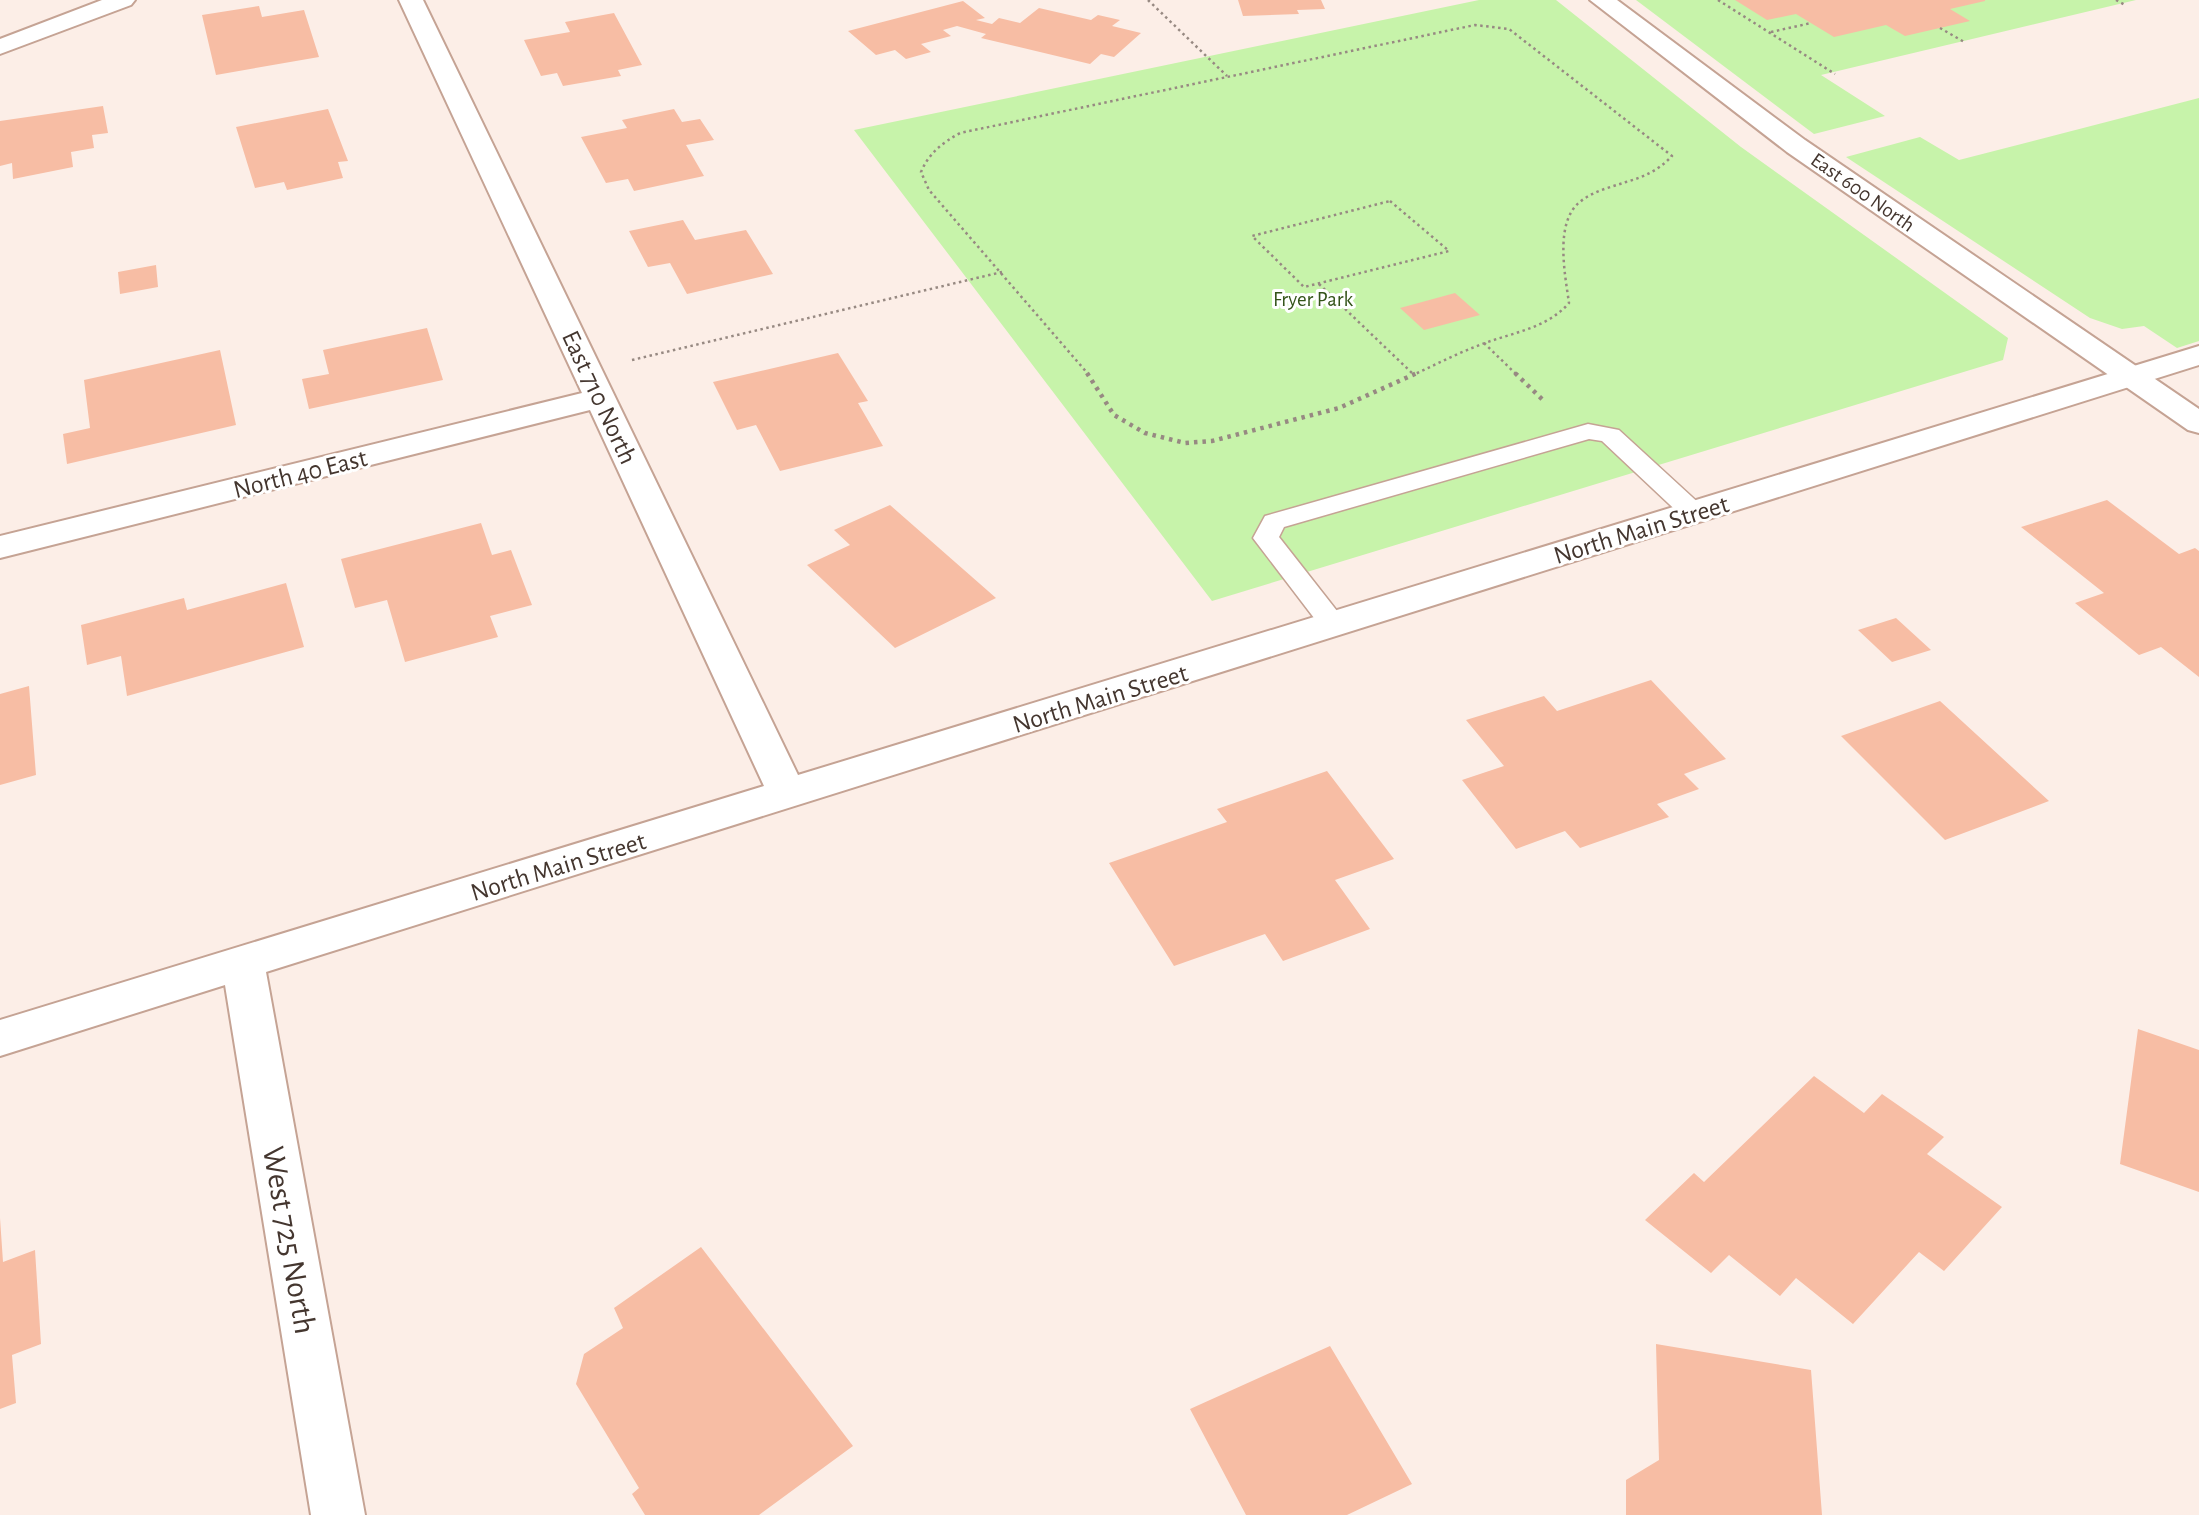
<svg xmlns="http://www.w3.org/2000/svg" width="2199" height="1515" viewBox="0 0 2199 1515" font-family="'Alegreya Sans',sans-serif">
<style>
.green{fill:#c7f3aa}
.building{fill:#f7bda4}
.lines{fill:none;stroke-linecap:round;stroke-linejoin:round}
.lane-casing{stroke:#c5a394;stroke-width:3}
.street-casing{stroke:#c5a394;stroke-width:4}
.secondary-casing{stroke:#c5a394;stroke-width:4}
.path-far1{stroke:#978982;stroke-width:2.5;stroke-dasharray:2.5 3.5;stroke-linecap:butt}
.path{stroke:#978982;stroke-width:4.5;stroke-dasharray:3.5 5;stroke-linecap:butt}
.lane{fill:#fff;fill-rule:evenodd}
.street{fill:#fff;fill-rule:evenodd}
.secondary{fill:#fff;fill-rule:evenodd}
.labels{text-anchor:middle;stroke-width:6;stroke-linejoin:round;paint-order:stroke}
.far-street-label{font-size:21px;fill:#44362f;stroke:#fff}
.far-park-label{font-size:21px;fill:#34541a;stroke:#fff}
.street-label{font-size:26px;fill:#44362f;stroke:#fff}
.near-street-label{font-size:32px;fill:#44362f;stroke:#fff}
</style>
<rect width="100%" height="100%" fill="#fceee7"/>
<path class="green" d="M1479,0H1556L1741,147L2008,338L2003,360L1212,601L854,130Z
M1636,0H2136L1821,75L1885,116L1814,134Z
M2199,98V341L2177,348L2144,326L2122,329L2090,318L1846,157L1920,137L1959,160Z"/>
<path class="building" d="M1238,0H1321L1325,9L1297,10L1299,14L1243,16Z
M1735,0H1985V1L1950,9L1970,21L1905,36L1886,25L1834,37L1796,14L1767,20Z
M963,1L985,18L976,20L992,24L999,18L1020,23L1039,8L1091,20L1098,15L1120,20L1112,26L1141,33L1114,57L1101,54L1090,64L981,38L986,34L957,26L943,30L951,36L921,44L931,52L906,59L895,50L876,55L848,31Z
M259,6L262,17L304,10L319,57L216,75L202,15Z
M614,13L642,65L618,70L621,76L563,86L557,73L541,76L524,40L570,32L565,22Z
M103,106L108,133L92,135L94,148L71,152L73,167L13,179L12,163L0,166V121Z
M328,109L348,161L338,162L343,178L287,190L284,182L255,188L236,127Z
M674,109L682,122L700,119L714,140L686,145L704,176L634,191L628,179L606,183L581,137L627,128L622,120Z
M683,220L695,240L746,230L773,274L687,294L670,263L648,267L629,231Z
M156,265L158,287L120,294L118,272Z
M1455,293L1480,315L1424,330L1400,308Z
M427,328L443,380L309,409L302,379L329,374L323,350Z
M220,350L236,425L67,464L63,434L90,428L84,380Z
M838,353L868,401L858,403L883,446L780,471L756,425L737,430L713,382Z
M2107,500L2179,554L2195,548L2199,551V677L2161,647L2139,655L2075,603L2104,593L2021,527Z
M890,505L996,598L895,648L807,565L850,545L834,530Z
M481,523L492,555L511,550L532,605L490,616L498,637L405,662L387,600L355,608L341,559Z
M286,583L304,647L127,696L121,656L87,665L81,625L184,598L187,610Z
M1896,618L1931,650L1892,662L1858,630Z
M1651,680L1726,759L1684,774L1699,789L1657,804L1669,817L1580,848L1565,831L1516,849L1462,780L1504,766L1466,720L1544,696L1557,711Z
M29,686L36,775L0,785V694Z
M1940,701L2049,801L1945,840L1841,736Z
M1327,771L1394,859L1335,880L1370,929L1283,961L1265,934L1174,966L1109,863L1227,822L1217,809Z
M2138,1029L2199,1050V1192L2120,1164Z
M1814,1076L1864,1113L1882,1094L1944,1137L1927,1154L2002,1207L1944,1271L1919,1252L1853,1324L1796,1278L1780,1296L1729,1255L1711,1273L1645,1220L1694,1173L1704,1182Z
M0,1218L3,1262L35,1250L41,1344L12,1355L16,1403L0,1409Z
M701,1247L853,1446L759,1515H645L632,1494L639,1488L576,1384L584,1354L623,1328L614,1308Z
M1656,1344L1811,1370L1822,1515H1626V1480L1659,1460Z
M1330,1346L1412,1484L1347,1515H1246L1190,1409Z"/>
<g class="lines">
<g class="lane-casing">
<path id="lane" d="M1588,424L1619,430L1703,507L1707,513L1703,519H1685L1602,441L1589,439L1284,527L1279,537L1348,625L1344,631L1334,634L1324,631L1253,538L1265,516Z"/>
</g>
<g class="street-casing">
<path id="street" d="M102,0H135L131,5L0,54V39Z
M399,0H423L798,775L2199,346V365L266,972L365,1515H311L225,985L0,1056V1020L764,786L590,410L0,558V536L582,393Z"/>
</g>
<g class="secondary-casing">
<path id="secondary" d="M1590,0H1617L1805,140L2199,409V433L2188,430L1787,152Z"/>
</g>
<path class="path-far1" d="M1148,0L1227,76
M1718,0L1835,74
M2116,0L2125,5
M1940,28L1966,43
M1771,32L1811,23
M1390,201L1449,251L1304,287L1252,236Z
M1319,284L1412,373
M1484,343L1517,375
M632,360L1002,272
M1089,375L929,190L921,172C929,153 942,143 960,133L1475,25L1509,29L1672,156C1659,170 1644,177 1626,182C1611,187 1594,191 1581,201C1554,221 1565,274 1569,303C1547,328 1515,332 1485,343C1460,352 1437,364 1413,375"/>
<path class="path" d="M1087,373L1114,415L1145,433L1185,443L1212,441L1339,408L1417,373
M1515,373L1545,402"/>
<use href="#lane" class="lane"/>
<use href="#street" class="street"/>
<use href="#secondary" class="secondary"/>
</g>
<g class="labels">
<g class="far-street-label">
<text transform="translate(1863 192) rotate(35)" y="7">East 600 North</text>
</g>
<g class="far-park-label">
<text x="1313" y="306">Fryer Park</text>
</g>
<g class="street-label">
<text transform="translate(600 397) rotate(65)" y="9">East 710 North</text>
<text transform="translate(300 473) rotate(-14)" y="9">North 40 East</text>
<text transform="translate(1641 529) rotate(-17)" y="9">North Main Street</text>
<text transform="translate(1100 698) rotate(-17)" y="9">North Main Street</text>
<text transform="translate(558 866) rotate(-17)" y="9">North Main Street</text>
</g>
<g class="near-street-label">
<text transform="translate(290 1240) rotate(80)" y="11">West 725 North</text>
</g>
</g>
</svg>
